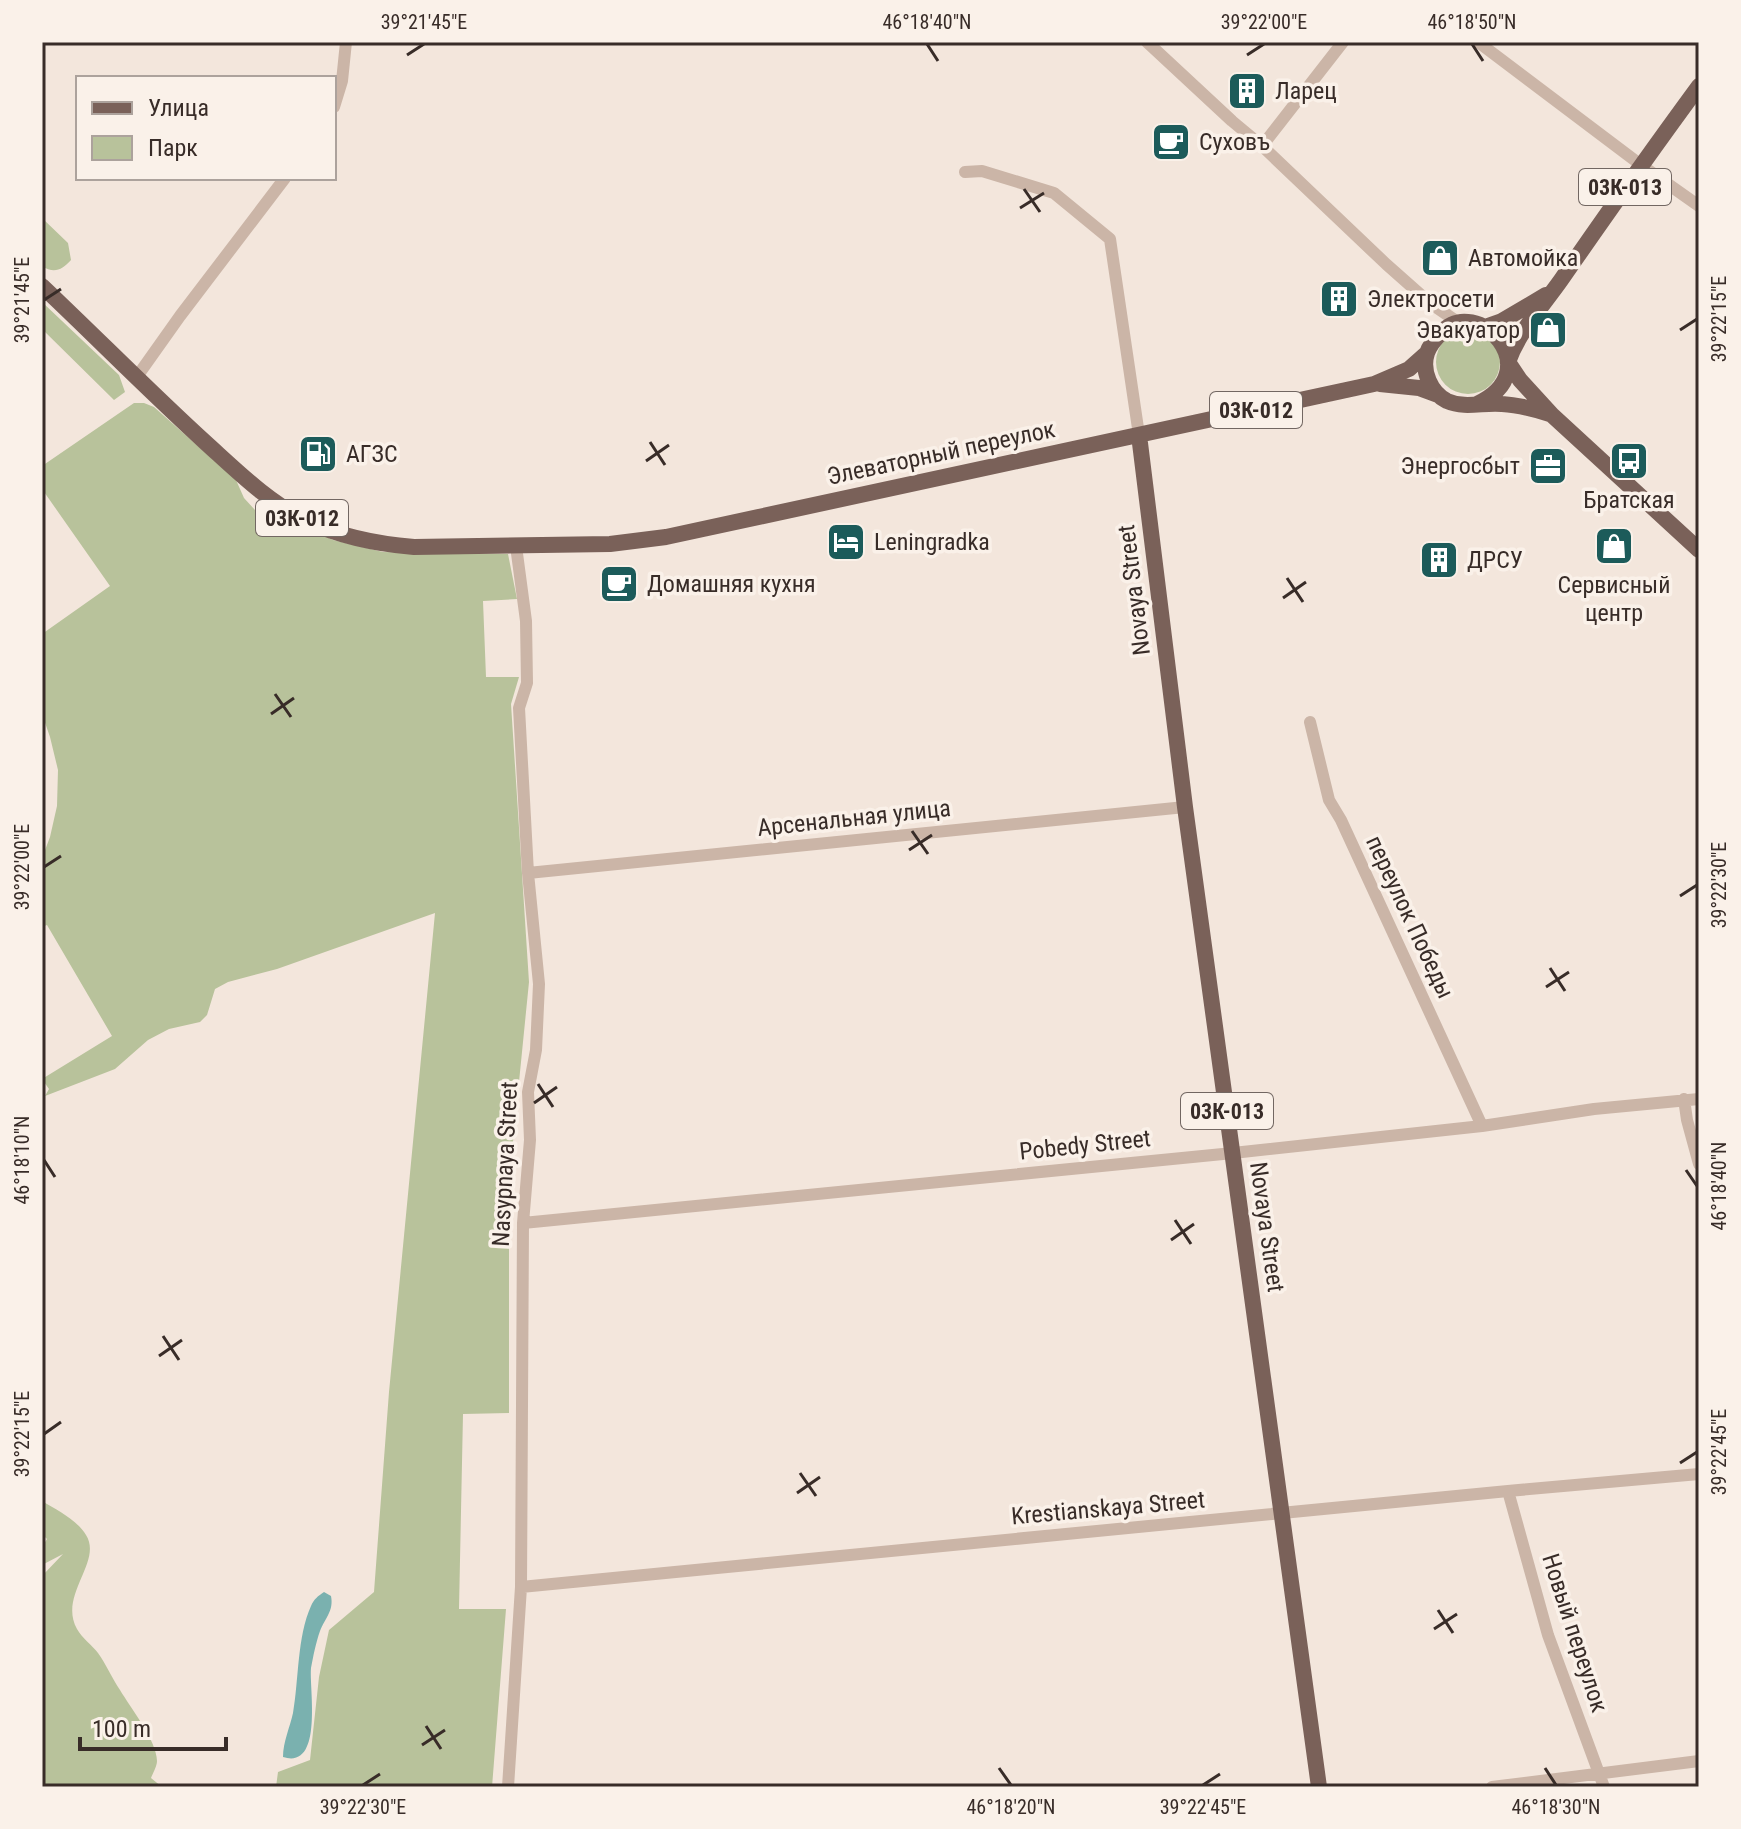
<svg xmlns="http://www.w3.org/2000/svg" width="1741" height="1829" viewBox="0 0 1741 1829" font-family="'Roboto Condensed',sans-serif">
<style>
.green{fill:#b8c29b}
.water{fill:#7ab1af}
.lines{fill:none;stroke-linecap:round;stroke-linejoin:round}
.minor{stroke:#cbb5a7;stroke-width:12}
.major{stroke:#7a6159;stroke-width:16}
.ticks{fill:none;stroke:#382c28;stroke-width:3}
.labels{text-anchor:middle;stroke-width:7;stroke-linejoin:round;paint-order:stroke}
.shield{fill:#faf1e9;stroke:#726762;stroke-width:2}
.shield-label{font-size:22px;font-weight:bold;fill:#382c28}
.poi-label{font-size:24px;fill:#382c28;stroke:#faf1e9;text-anchor:start}
.street-label{font-size:24px;fill:#382c28;stroke:#faf1e9}
.neatline{fill:none;stroke:#382c28;stroke-width:3}
.ticks-label{font-size:20px;text-anchor:middle;fill:#382c28}
</style>
<rect width="100%" height="100%" fill="#f3e6dc"/>
<path class="green" d="M42,218L68,243L71,260C62,270 54,274 42,266Z
M42,302L119,375L125,392L114,400L42,329Z
M1436 362a32 32 0 1 1 64 0a32 32 0 1 1-64 0Z
M134,403H144L154,407L236,480L244,498L255,510L279,520L292,521L333,540L383,552L508,554L517,599L483,601L486,677H519L511,704L529,982L509,1182V1413L463,1414L459,1609H506L492,1787H276L278,1772L310,1760L319,1677L329,1630L374,1592L389,1392L435,913L277,969L228,982L215,989L207,1015L200,1022L169,1029L148,1040L115,1069L45,1096L49,1089L42,1079L112,1036L47,925L42,927V858L50,837L57,806L58,770L50,737L42,714V634L110,586L42,489V466Z
M42,1501C57,1510 77,1520 86,1535C103,1562 58,1595 77,1629C82,1638 92,1645 98,1653C106,1664 112,1678 120,1690C130,1707 157,1741 157,1761C157,1766 153,1773 151,1778L162,1787H42V1576L63,1554L42,1565V1547L47,1539L42,1534Z"/>
<path class="water" d="M324,1592L331,1596C334,1611 325,1618 320,1631C316,1642 313,1657 311,1668C309,1688 324,1770 283,1757C283,1742 290,1727 293,1713C299,1679 297,1637 311,1606C314,1599 318,1596 324,1592Z"/>
<g class="lines">
<path class="minor" d="M1147,42L1232,121L1262,146L1386,264L1430,303L1459,323
M1478,42L1641,165L1699,206
M334,107L342,81L346,42
M1262,146L1343,42
M965,172L982,171L1054,193L1110,239L1139,435
M136,378L180,316L285,178
M1310,722L1329,800L1341,820L1482,1126
M528,873L1185,807
M1684,1099L1687,1120L1699,1164
M523,1223L1233,1153L1482,1126L1594,1109L1699,1099
M1508,1491L1548,1635L1604,1787
M521,1587L1508,1491L1699,1474
M508,1787L521,1587L523,1223L530,1140L528,1092L536,1050L539,984L528,873L519,708L527,683L526,621L516,546
M1492,1787L1699,1761"/>
<path class="major" d="M1699,86C1652,150 1606,215 1561,280C1542,307 1519,331 1508,362L1520,380L1552,415L1699,550
M42,286C97,338 150,392 206,443C237,471 269,503 307,521C341,537 377,544 414,547L610,544L666,537L1374,384L1409,369L1427,353
M1485,327L1502,321L1546,295
M1380,384L1419,388L1438,395
M1477,404C1550,370 1476,293 1441,333C1436,338 1429,347 1427,353C1421,371 1431,393 1447,401C1465,409 1484,402 1502,404C1519,405 1534,409 1550,414
M1139,435L1185,807L1319,1787"/>
</g>
<path class="ticks" d="M927,44L938,61M1472,44L1483,61M407,55L424,44M1247,55L1264,44M1024,189L1040,212M1020,208L1044,193M44,300L61,289M1680,330L1697,319M650,442L665,465M646,461L669,445M1287,578L1303,602M1283,598L1306,582M275,694L291,717M271,714L294,698M912,831L928,854M909,850L932,835M44,867L61,856M1680,896L1697,885M1550,968L1565,991M1546,987L1569,972M538,1084L553,1107M534,1103L557,1087M44,1160L55,1177M1686,1170L1697,1186M1175,1220L1191,1244M1171,1240L1194,1224M163,1336L179,1360M159,1356L182,1340M44,1434L61,1422M1680,1463L1697,1452M800,1473L816,1496M797,1493L820,1477M1438,1610L1453,1633M1434,1629L1457,1614M426,1726L441,1749M422,1745L445,1730M999,1768L1011,1785M1545,1768L1556,1785M363,1785L380,1774M1203,1785L1220,1774"/>
<defs>
<g id="building-square" transform="scale(2)"><rect x="-9" y="-9" width="18" height="18" rx="4" fill="#1c5b5a" stroke="#faf1e9"/><path d="M-4-6H4V6H1V3H-1V6H-4ZM-2.5-4.3h1.7v1.8h-1.7ZM.8-4.3h1.7v1.8H.8ZM-2.5-1h1.7V.8h-1.7ZM.8-1h1.7V.8H.8Z" fill="#fff"/></g>
<g id="cafe-square" transform="scale(2)"><rect x="-9" y="-9" width="18" height="18" rx="4" fill="#1c5b5a" stroke="#faf1e9"/><path d="M-5.5-4.5H6V0H3Q3 3.5 0 3.5H-2.5Q-5.5 3.5-5.5 0ZM3-3.2v2h1.7v-2ZM-6 4.5H4V6H-6Z" fill="#fff"/></g>
<g id="shop-square" transform="scale(2)"><rect x="-9" y="-9" width="18" height="18" rx="4" fill="#1c5b5a" stroke="#faf1e9"/><path d="M-5-2.5h2.3a2.7 3.5 0 0 1 5.4 0H5L5.5 6h-11ZM-1.5-2.5h3a1.5 2.3 0 0 0-3 0Z" fill="#fff"/></g>
<g id="fuel-square" transform="scale(2)"><rect x="-9" y="-9" width="18" height="18" rx="4" fill="#1c5b5a" stroke="#faf1e9"/><path d="M-5.5-6h7V0h2V4h1.3V-2.5L3-4.5l.8-.8L6-3V5H2.5V1h-1V6h-7ZM-4.2-4.7v3.2H.2V-4.7Z" fill="#fff"/></g>
<g id="bus-square" transform="scale(2)"><rect x="-9" y="-9" width="18" height="18" rx="4" fill="#1c5b5a" stroke="#faf1e9"/><path d="M-5-6H5V4H4V6H2V4H-2V6H-4V4H-5ZM-3.5-4V0h7V-4ZM-3.5 1.2v1.5H-2V1.2ZM2 1.2v1.5H3.5V1.2Z" fill="#fff"/></g>
<g id="office-square" transform="scale(2)"><rect x="-9" y="-9" width="18" height="18" rx="4" fill="#1c5b5a" stroke="#faf1e9"/><path d="M-6-3h4V-5.5h4V-3h4V5H-6ZM-1-4.5V-3h2v-1.5ZM-6 0V1H6V0Z" fill="#fff"/></g>
<g id="hotel-square" transform="scale(2)"><rect x="-9" y="-9" width="18" height="18" rx="4" fill="#1c5b5a" stroke="#faf1e9"/><path d="M-6-4.5h1.5V1H6V5H4.5V3h-9V5H-6ZM-4 0a1.8 1.8 0 1 1 3.6 0ZM.5 0V-2.5h3Q6-2.5 6 0Z" fill="#fff"/></g>
</defs>
<g fill-rule="evenodd">
<use href="#building-square" x="1247" y="91"/>
<use href="#cafe-square" x="1171" y="142"/>
<use href="#shop-square" x="1440" y="258"/>
<use href="#building-square" x="1339" y="299"/>
<use href="#shop-square" x="1548" y="330"/>
<use href="#fuel-square" x="318" y="454"/>
<use href="#bus-square" x="1629" y="461"/>
<use href="#office-square" x="1548" y="466"/>
<use href="#hotel-square" x="846" y="542"/>
<use href="#shop-square" x="1614" y="546"/>
<use href="#building-square" x="1439" y="560"/>
<use href="#cafe-square" x="619" y="584"/>
</g>
<g class="labels">
<g class="shield">
<rect x="1579" y="169" width="92" height="36" rx="6"/>
<rect x="1210" y="392" width="92" height="36" rx="6"/>
<rect x="256" y="500" width="92" height="36" rx="6"/>
<rect x="1181" y="1093" width="92" height="36" rx="6"/>
</g>
<g class="shield-label">
<text x="1625" y="195">03К-013</text>
<text x="1256" y="418">03К-012</text>
<text x="302" y="526">03К-012</text>
<text x="1227" y="1119">03К-013</text>
</g>
<g class="poi-label">
<text x="1275" y="99">Ларец</text>
<text x="1199" y="150">Суховъ</text>
<text x="1468" y="266">Автомойка</text>
<text x="1367" y="307">Электросети</text>
<text x="1520" y="338" text-anchor="end">Эвакуатор</text>
<text x="346" y="462">АГЗС</text>
<text x="1520" y="474" text-anchor="end">Энергосбыт</text>
<text x="1629" y="508" text-anchor="middle">Братская</text>
<text x="874" y="550">Leningradka</text>
<text x="1467" y="568">ДРСУ</text>
<text x="647" y="592">Домашняя кухня</text>
<text x="1614" y="593" text-anchor="middle">Сервисный<tspan x="1614" dy="28">центр</tspan></text>
</g>
<g class="street-label">
<text transform="translate(941 453) rotate(-12)" y="8">Элеваторный переулок</text>
<text transform="translate(1134 590) rotate(-97)" y="8">Novaya Street</text>
<text transform="translate(854 818) rotate(-6)" y="8">Арсенальная улица</text>
<text transform="translate(1410 917) rotate(65)" y="8">переулок Победы</text>
<text transform="translate(1085 1145) rotate(-6)" y="8">Pobedy Street</text>
<text transform="translate(505 1164) rotate(-87)" y="8">Nasypnaya Street</text>
<text transform="translate(1267 1227) rotate(82)" y="8">Novaya Street</text>
<text transform="translate(1108 1508) rotate(-5)" y="8">Krestianskaya Street</text>
<text transform="translate(1575 1633) rotate(72)" y="8">Новый переулок</text>
</g>
</g>
<rect width="1741" height="1829" fill="none" stroke="#faf1e9" stroke-width="88"/>
<rect x="76" y="76" width="260" height="104" fill="#faf1e9" stroke="#aca29c" stroke-width="2"/>
<rect x="92" y="102" width="40" height="12" fill="#7a6159" stroke="#aca29c" stroke-width="2"/>
<text x="148" y="116" font-size="24" fill="#382c28">Улица</text>
<rect x="92" y="136" width="40" height="24" fill="#b8c29b" stroke="#aca29c" stroke-width="2"/>
<text x="148" y="156" font-size="24" fill="#382c28">Парк</text>
<path d="M80 1737v12h146v-12" fill="none" stroke="#382c28" stroke-width="4"/>
<text x="92" y="1737" font-size="24" fill="#382c28" stroke="#faf1e9" stroke-width="6" paint-order="stroke">100 m</text>
<rect x="44" y="44" width="1653" height="1741" class="neatline"/>
<g class="ticks-label">
<text x="424" y="29">39°21'45"E</text>
<text x="927" y="29">46°18'40"N</text>
<text x="1264" y="29">39°22'00"E</text>
<text x="1472" y="29">46°18'50"N</text>
<text transform="translate(22 300) rotate(-90)" y="7">39°21'45"E</text>
<text transform="translate(1719 319) rotate(-90)" y="7">39°22'15"E</text>
<text transform="translate(22 867) rotate(-90)" y="7">39°22'00"E</text>
<text transform="translate(1719 885) rotate(-90)" y="7">39°22'30"E</text>
<text transform="translate(22 1160) rotate(-90)" y="7">46°18'10"N</text>
<text transform="translate(1719 1186) rotate(-90)" y="7">46°18'40"N</text>
<text transform="translate(22 1434) rotate(-90)" y="7">39°22'15"E</text>
<text transform="translate(1719 1452) rotate(-90)" y="7">39°22'45"E</text>
<text x="363" y="1814">39°22'30"E</text>
<text x="1011" y="1814">46°18'20"N</text>
<text x="1203" y="1814">39°22'45"E</text>
<text x="1556" y="1814">46°18'30"N</text>
</g>
</svg>
